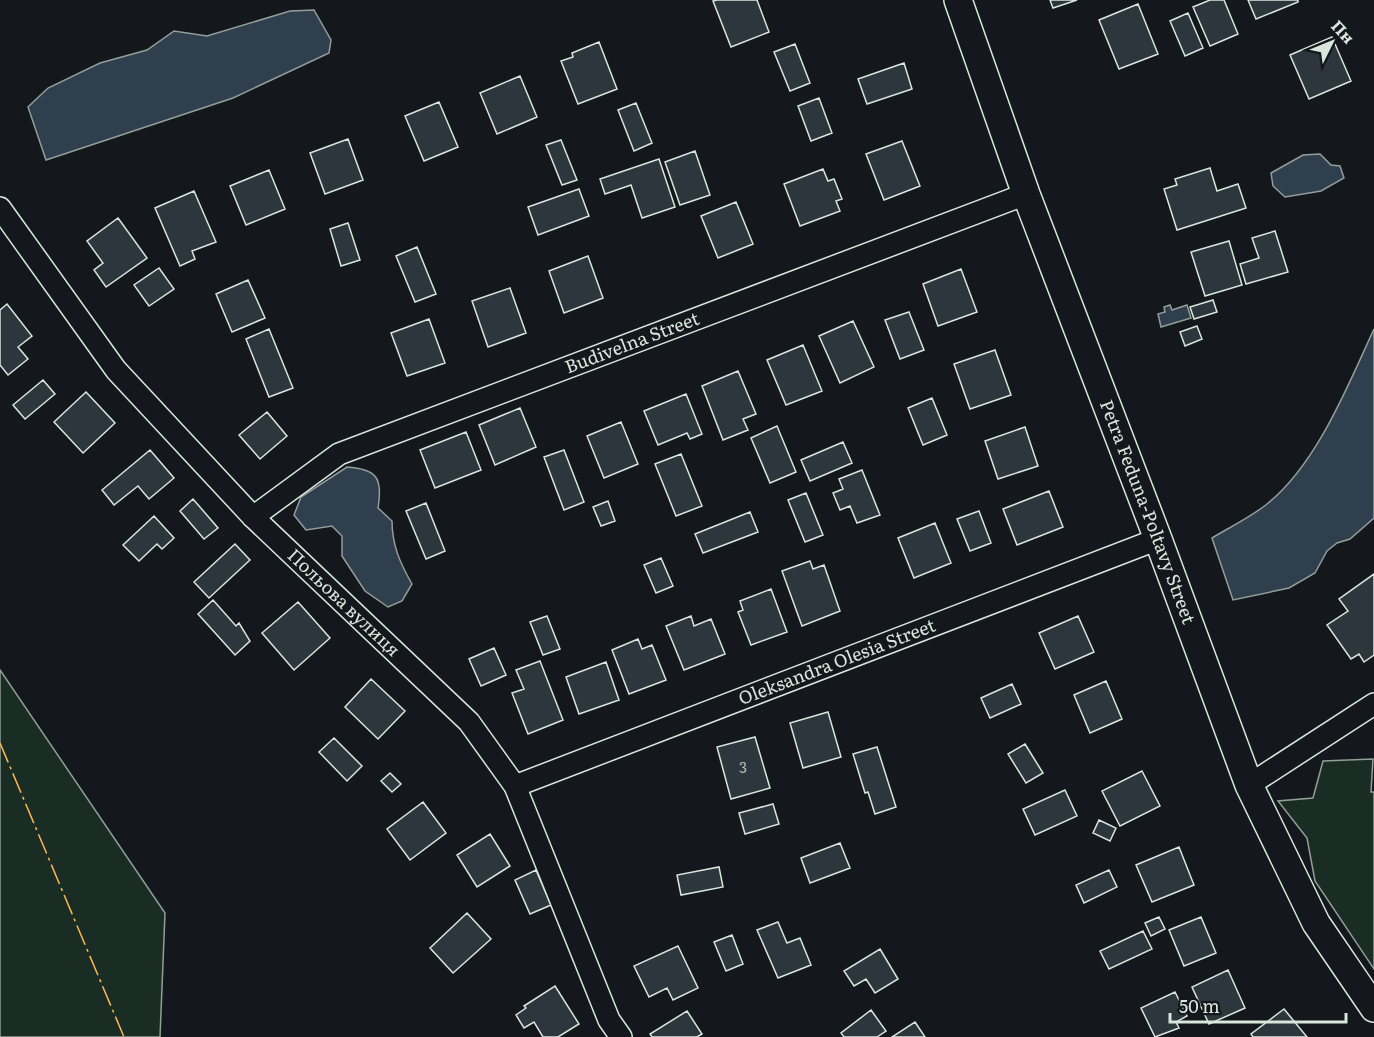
<svg xmlns="http://www.w3.org/2000/svg" width="1374" height="1037" viewBox="0 0 1374 1037" font-family="Literata,serif">
<style>
.green{fill:#1a2d24;stroke:#939e99;stroke-width:1.5}
.water{fill:#2f3f4d;stroke:#939e99;stroke-width:1.5}
.building{fill:#2c363c;stroke:#d8e6dc;stroke-width:1.5}
.lines{fill:none;stroke-linecap:round;stroke-linejoin:round}
.minor-casing{stroke:#d8e6dc;stroke-width:24}
.tertiary-casing{stroke:#d8e6dc;stroke-width:30}
.minor{stroke:#14181c;stroke-width:21}
.tertiary{stroke:#14181c;stroke-width:27}
.power{stroke:#ffb74d;stroke-width:1.5;stroke-dasharray:21 4.5 3 4.5;stroke-linecap:butt}
.labels{text-anchor:middle;stroke-width:4.5;stroke-linejoin:round;paint-order:stroke}
.number-label{font-size:15px;fill:#adbab4}
.street-label{font-size:18px;fill:#d8e6dc;stroke:#14181c}
</style>
<rect width="100%" height="100%" fill="#14181c"/>
<path class="green" d="M0,670L165,913L160,1037H0Z
M1373,759L1371,792H1374V969L1315,881L1307,838L1278,801L1313,798L1323,761Z"/>
<path class="water" d="M314,10L331,40L329,53L233,98L46,160L28,107L48,88L100,63L147,50L174,31L207,36L290,11Z
M1320,154L1331,165L1340,166L1344,178L1321,191L1285,197L1273,186L1271,173L1303,155Z
M1170,305L1172,310L1187,305L1191,318L1161,327L1158,314L1165,312L1164,307Z
M1374,329V518L1350,539L1337,543L1327,551L1315,573L1289,588L1233,600L1212,538C1230,527 1251,517 1267,504C1317,464 1348,385 1374,329Z
M347,467C377,469 383,478 378,508L392,521C392,545 400,563 412,584L402,601L388,607L365,591L342,556V536L332,526L306,530L294,515L301,497Z"/>
<path class="building" d="M717,0H757L769,32L731,47L713,1Z
M1050,0H1077L1053,8Z
M1210,0H1224L1238,34L1210,46L1193,7Z
M1248,0H1298V2L1256,19Z
M1138,4L1158,54L1119,69L1099,20Z
M1188,13L1203,48L1185,56L1170,21Z
M1332,37L1351,81L1309,99L1290,55Z
M599,42L617,89L578,104L561,61L573,57L572,53Z
M795,44L810,83L790,91L774,52Z
M904,63L912,89L867,104L858,79Z
M520,76L537,117L497,134L480,93Z
M819,98L832,133L811,141L798,106Z
M439,102L458,147L424,161L405,116Z
M636,103L652,143L634,151L618,110Z
M348,139L363,180L325,194L310,153Z
M561,140L577,180L562,185L546,145Z
M902,141L920,186L884,200L866,154Z
M695,151L710,195L680,205L665,162Z
M659,159L675,207L642,218L631,185L605,194L600,179Z
M1210,168L1217,191L1238,184L1246,208L1177,230L1164,189L1177,185L1175,179Z
M823,169L828,181L834,179L842,199L836,201L840,211L800,226L784,184Z
M269,170L285,209L246,225L230,186Z
M579,189L589,216L538,235L528,207Z
M194,191L216,242L192,251L195,259L180,266L155,208Z
M736,202L753,244L718,258L701,216Z
M118,218L147,258L106,287L94,270L103,263L87,241Z
M348,223L360,260L341,266L330,229Z
M1275,231L1288,272L1246,284L1240,264L1259,258L1252,238Z
M1229,241L1242,285L1205,296L1191,252Z
M417,247L436,294L415,302L396,256Z
M588,256L603,298L564,313L549,271Z
M159,268L174,289L149,306L134,285Z
M961,269L977,312L938,326L923,284Z
M248,280L265,318L232,332L216,294Z
M510,288L526,333L488,347L472,301Z
M1213,300L1217,312L1194,319L1190,307Z
M7,304L32,336L18,347L28,359L8,375L0,365V310Z
M909,312L924,350L900,359L885,320Z
M429,319L445,363L407,376L391,333Z
M853,321L874,367L840,383L819,336Z
M1197,326L1202,339L1185,346L1180,332Z
M269,329L293,388L269,397L246,339Z
M803,345L822,391L786,405L767,360Z
M995,350L1011,395L970,409L954,364Z
M738,371L756,414L743,419L748,430L723,440L702,386Z
M43,380L55,394L25,419L13,405Z
M86,392L115,423L83,453L54,422Z
M686,394L702,434L690,439L687,433L658,445L644,411Z
M932,398L947,435L923,445L908,408Z
M520,408L536,447L495,465L479,425Z
M267,412L287,436L260,459L239,435Z
M621,422L638,464L604,478L587,436Z
M777,426L796,472L770,483L751,438Z
M1025,427L1038,466L998,479L985,441Z
M466,432L481,470L435,488L420,450Z
M843,442L852,463L810,481L801,460Z
M150,450L174,478L149,499L138,486L114,505L102,490Z
M564,450L584,502L564,510L544,457Z
M681,454L702,506L676,516L655,464Z
M862,470L880,515L857,523L850,506L840,510L833,493L843,489L839,479Z
M1049,491L1063,527L1017,545L1003,509Z
M806,493L823,535L805,542L788,500Z
M193,499L218,528L204,539L180,511Z
M608,501L615,521L601,526L593,507Z
M426,503L445,551L426,559L406,511Z
M979,511L991,543L970,551L957,519Z
M750,512L758,532L703,553L695,534Z
M154,516L174,538L162,549L157,544L139,561L123,545Z
M935,523L951,563L914,578L898,538Z
M235,544L250,560L209,598L194,582Z
M661,558L673,586L656,593L644,565Z
M810,561L813,569L824,565L840,611L802,626L782,571Z
M1374,574V655L1364,662L1359,654L1351,659L1327,625L1348,611L1339,599Z
M771,589L787,632L751,645L738,612L743,610L740,601Z
M213,600L236,626L239,623L250,641L235,655L198,614Z
M298,602L330,638L294,670L262,633Z
M547,616L560,649L543,655L530,622Z
M691,616L694,626L711,619L725,654L684,670L666,626Z
M1078,616L1094,652L1055,669L1039,633Z
M638,639L642,649L652,645L666,680L629,694L612,650Z
M494,648L506,675L481,686L469,659Z
M540,661L563,720L528,734L512,693L524,689L516,670Z
M606,662L619,700L579,714L566,677Z
M371,679L405,711L378,739L345,707Z
M1106,681L1122,719L1090,733L1074,695Z
M1012,684L1021,704L990,718L981,698Z
M828,712L841,757L803,768L790,723Z
M755,737L770,788L731,799L717,747Z
M334,738L362,766L347,781L319,752Z
M1025,744L1043,773L1026,783L1008,754Z
M877,747L896,807L875,814L868,792L865,793L853,754Z
M1142,771L1160,806L1120,826L1102,791Z
M390,773L401,784L392,792L381,781Z
M1065,790L1077,816L1035,835L1023,809Z
M423,802L446,833L410,860L387,829Z
M773,804L779,824L745,834L739,813Z
M1099,820L1116,828L1110,841L1093,833Z
M490,834L510,866L477,887L457,855Z
M840,843L850,868L810,883L801,858Z
M1179,847L1194,885L1152,902L1136,865Z
M719,867L723,887L681,895L677,875Z
M536,870L551,905L530,914L515,880Z
M1109,870L1117,887L1084,903L1076,885Z
M467,913L491,939L453,973L430,948Z
M1159,917L1165,929L1151,936L1145,923Z
M1201,917L1216,953L1184,966L1169,930Z
M778,922L787,943L800,938L811,965L778,978L757,930Z
M1143,931L1152,949L1109,969L1100,951Z
M732,935L743,964L726,971L714,942Z
M678,946L698,988L673,1000L667,988L649,997L634,966Z
M880,949L898,979L875,993L866,979L854,986L844,971Z
M1228,970L1245,1008L1209,1024L1192,987Z
M555,986L579,1024L558,1037H543L534,1022L524,1028L516,1015L526,1008L524,1006Z
M1175,992L1187,1016L1176,1022L1179,1028L1155,1037L1141,1008Z
M1284,1009L1307,1037H1253L1251,1034Z
M871,1010L886,1031L877,1037H844L841,1033Z
M687,1011L702,1034L697,1037H652L650,1034Z
M915,1022L925,1037H892Z"/>
<g class="lines">
<g class="minor-casing">
<g id="minor">
<path id="s1" d="M0,208L116,370L253,517L469,722L515,786L609,1020L621,1037"/>
<path id="s2" d="M253,517L339,454L1026,194"/>
<path d="M1249,785L1374,704"/>
<path id="s3" d="M515,786L1158,539"/>
</g>
</g>
<g class="tertiary-casing">
<g id="tertiary">
<path id="s4" d="M958,0L1026,194L1158,539L1249,785L1316,923L1374,1008"/>
</g>
</g>
<use href="#minor" class="minor"/>
<use href="#tertiary" class="tertiary"/>
<path class="power" d="M0,743L124,1037"/>
</g>
<g class="labels">
<g class="number-label">
<text x="743" y="773">3</text>
</g>
<g class="street-label">
<text dy="6" stroke="none"><textPath href="#s2" startOffset="420">Budivelna Street</textPath></text>
<text dy="6" stroke="none"><textPath href="#s4" startOffset="546">Petra Feduna-Poltavy Street</textPath></text>
<text dy="6" stroke="none"><textPath href="#s1" startOffset="525">Польова вулиця</textPath></text>
<text dy="6" stroke="none"><textPath href="#s3" startOffset="345">Oleksandra Olesia Street</textPath></text>
</g>
</g>
<g transform="translate(1332 42) rotate(47)" stroke="#14181c" stroke-width="4.5" paint-order="stroke">
<path d="M0-4.5L10 22L0 15L-10 22Z" fill="#d8e6dc"/>
<text y="-9" font-size="16" font-weight="bold" text-anchor="middle" fill="#d8e6dc">Пн</text>
</g>
<path d="M1170 1013v9h176v-9" fill="none" stroke="#d8e6dc" stroke-width="3"/>
<text x="1179" y="1013" font-size="18" fill="#d8e6dc" stroke="#14181c" stroke-width="4.5" paint-order="stroke">50 m</text>
</svg>
